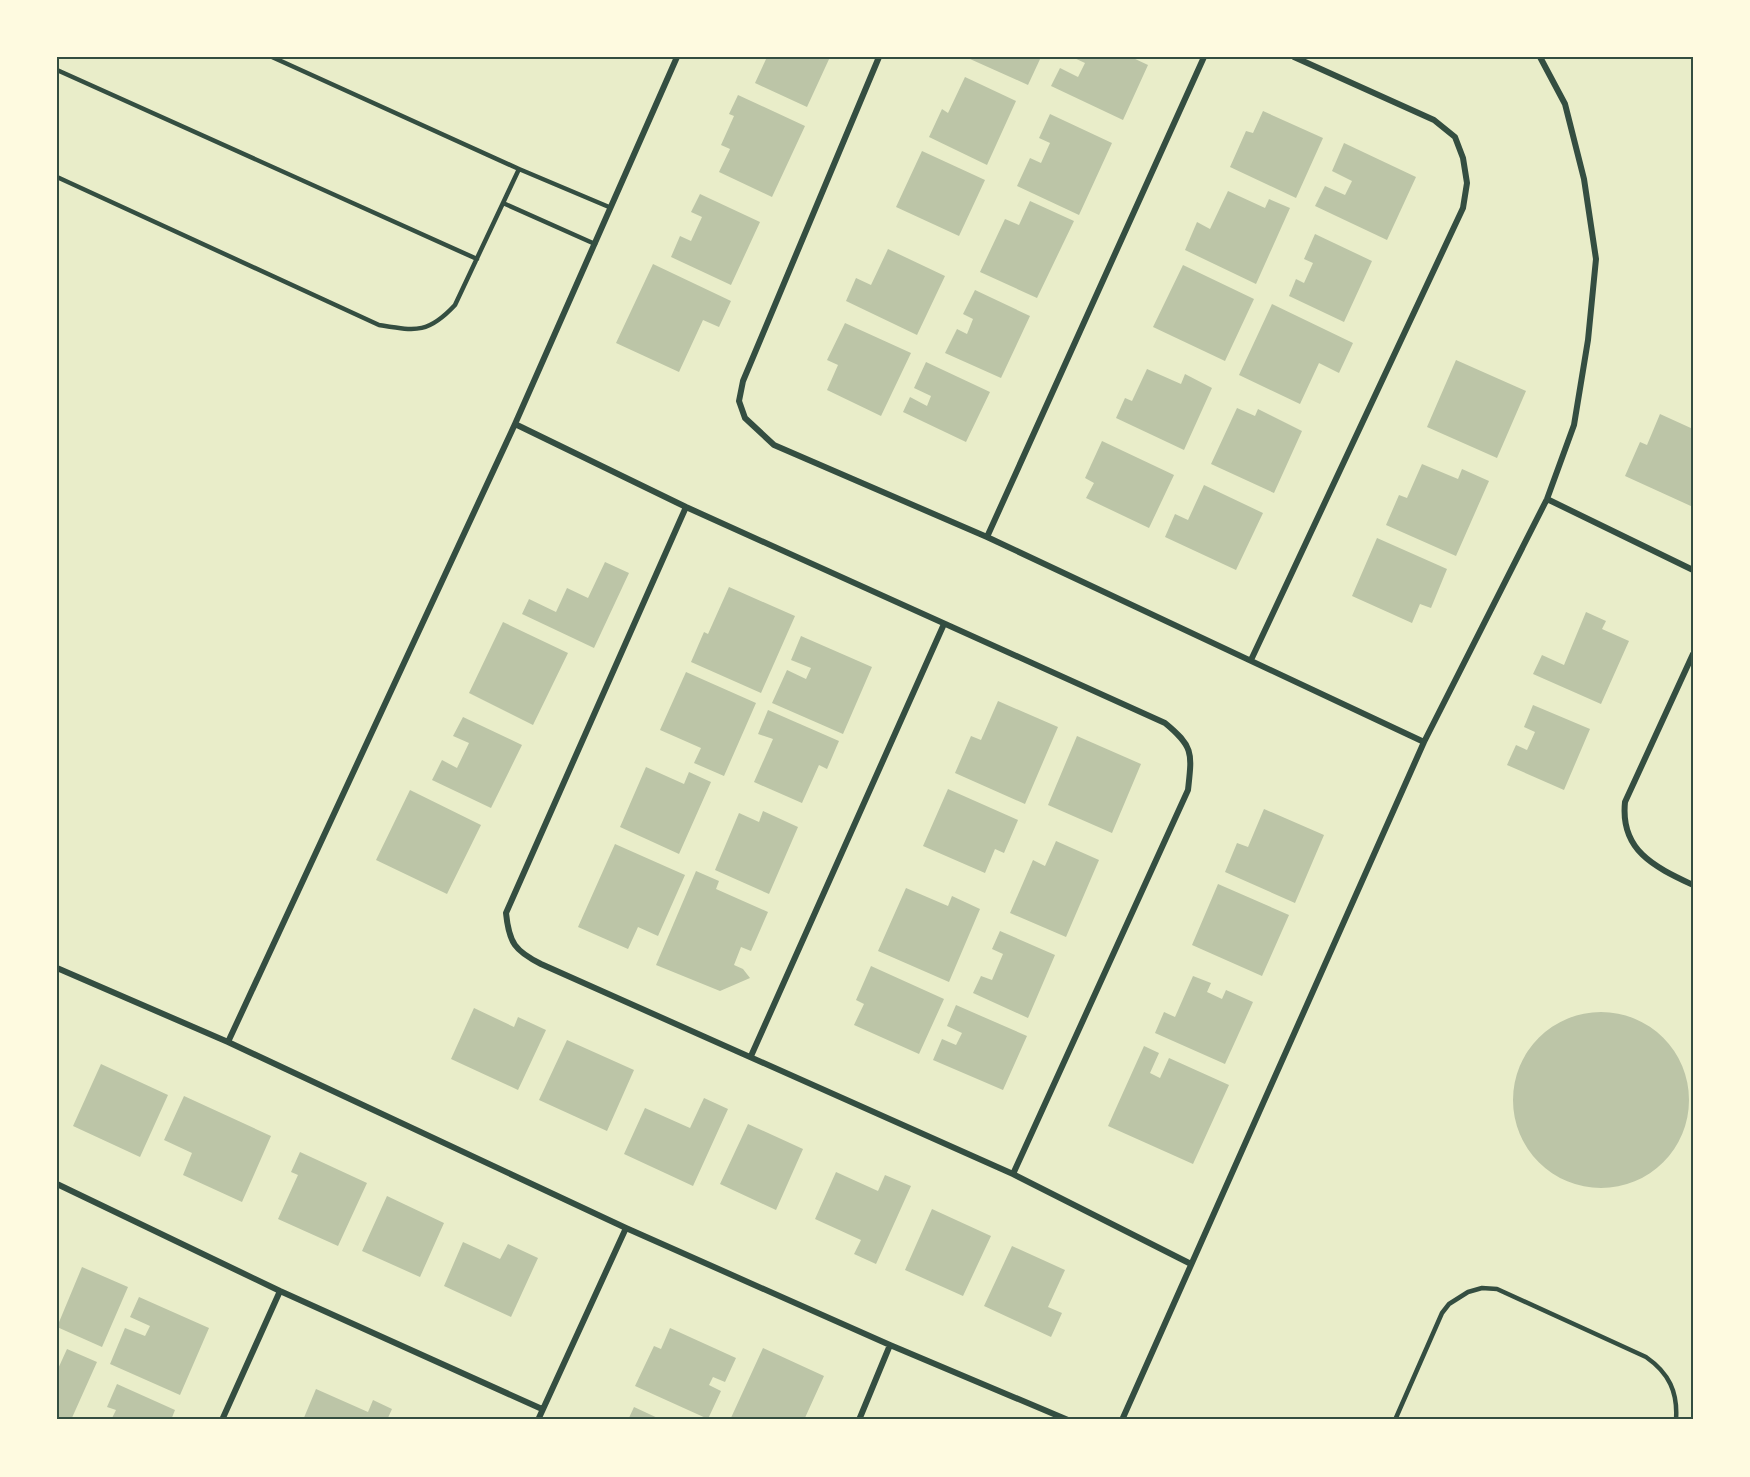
<svg xmlns="http://www.w3.org/2000/svg" width="1750" height="1477" viewBox="0 0 1750 1477" font-family="Karla,sans-serif">
<style>
.building{fill:#bcc5a7}
.lines{fill:none;stroke-linecap:round;stroke-linejoin:round}
.service{stroke:#344e41;stroke-width:4.5}
.minor{stroke:#344e41;stroke-width:6}
.neatline{fill:none;stroke:#344e41;stroke-width:2}
</style>
<rect width="100%" height="100%" fill="#e9edc9"/>
<path class="building" d="M767,57H830L807,107L755,83Z
M971,57H1041L1028,85L970,59Z
M1072,57H1131L1148,65L1123,120L1051,86L1060,68L1078,77L1085,63Z
M965,77L1016,101L987,165L929,137L942,109L948,113Z
M738,95L805,126L772,197L719,172L730,149L721,145L734,116L729,114Z
M1263,111L1323,138L1296,198L1230,167L1246,131L1253,133Z
M1050,114L1112,143L1079,215L1017,186L1030,158L1041,163L1050,143L1039,138Z
M1344,143L1416,177L1387,240L1315,206L1325,186L1345,195L1352,181L1332,171Z
M922,151L985,180L959,236L896,207Z
M1228,191L1265,208L1269,199L1290,208L1256,284L1185,250L1197,222L1210,229Z
M700,194L760,222L731,285L671,257L680,236L691,241L702,217L691,212Z
M1030,201L1074,221L1037,298L980,272L1005,219L1019,225Z
M1315,234L1372,261L1344,322L1289,296L1296,279L1304,283L1313,263L1304,259Z
M888,249L945,276L917,335L846,301L856,278L871,285Z
M653,264L731,301L719,327L703,320L679,372L616,343Z
M1183,265L1254,299L1225,361L1153,327Z
M975,290L1030,316L1001,378L945,353L957,329L967,334L973,319L963,314Z
M1272,304L1353,343L1339,373L1319,363L1300,404L1239,375Z
M845,323L911,353L881,416L827,390L838,365L827,360Z
M1456,360L1526,391L1497,458L1427,427Z
M926,362L990,392L966,442L903,412L910,397L927,406L931,396L914,388Z
M1147,369L1181,384L1185,374L1212,388L1184,450L1116,418L1125,398L1132,401Z
M1237,408L1255,416L1258,409L1302,431L1274,493L1211,464Z
M1660,414L1693,429V507L1625,476L1640,442L1647,445Z
M1102,441L1174,475L1149,528L1086,498L1094,483L1085,478Z
M1422,464L1458,479L1462,469L1489,481L1456,556L1386,525L1399,495L1407,498Z
M1204,485L1263,513L1236,570L1165,537L1175,514L1188,520Z
M1377,538L1447,569L1431,608L1420,604L1412,623L1352,596Z
M605,562L629,573L594,648L522,614L529,599L556,612L567,588L588,598Z
M729,587L795,616L761,693L691,662L704,632L708,634Z
M1586,612L1606,621L1602,629L1629,641L1601,704L1533,674L1542,655L1564,665Z
M503,622L568,653L533,725L469,693Z
M801,636L872,667L843,734L772,703L787,670L806,679L811,668L791,660Z
M686,672L756,703L724,776L694,763L701,748L660,730Z
M998,701L1058,727L1025,804L955,773L971,736L981,740Z
M1533,705L1590,729L1564,790L1507,765L1516,745L1527,750L1535,732L1524,727Z
M768,710L839,741L827,769L819,765L802,803L754,782L773,739L758,734Z
M463,717L522,745L491,808L432,780L442,760L457,768L469,743L453,736Z
M1077,736L1141,764L1112,833L1048,805Z
M646,767L684,784L689,772L711,782L679,854L620,827Z
M948,789L1018,820L1004,853L995,849L985,873L923,846Z
M410,790L481,825L447,894L376,860Z
M1264,809L1324,835L1295,903L1225,872L1237,843L1248,847Z
M763,811L798,827L769,894L715,870L739,813L759,822Z
M1056,841L1099,860L1066,937L1010,913L1033,860L1045,866Z
M615,844L685,875L658,936L638,927L628,949L578,927Z
M696,871L719,881L716,889L768,912L751,951L741,947L734,965L743,969L750,978L720,991L656,965Z
M1218,884L1289,915L1262,976L1192,945Z
M906,888L948,906L952,896L980,909L949,982L878,951Z
M1000,931L1055,955L1028,1018L973,993L981,976L992,980L1003,954L992,949Z
M871,966L944,999L919,1054L854,1025L864,1004L856,1000Z
M1193,976L1211,983L1207,992L1222,999L1226,990L1253,1002L1225,1064L1155,1033L1164,1012L1175,1017Z
M956,1005L1027,1036L1003,1090L933,1060L942,1039L956,1045L962,1033L947,1026Z
M474,1008L514,1027L518,1017L546,1030L518,1090L451,1059Z
M1513 1100a88 88 0 1 1 176 0a88 88 0 1 1-176 0Z
M567,1040L634,1070L607,1131L539,1100Z
M1144,1046L1159,1053L1150,1073L1160,1078L1169,1058L1229,1085L1193,1164L1108,1126Z
M101,1064L168,1095L140,1157L73,1126Z
M184,1096L271,1136L242,1202L183,1175L192,1153L164,1140Z
M704,1098L728,1109L693,1186L624,1154L645,1108L690,1128Z
M748,1124L803,1149L776,1210L720,1184Z
M300,1152L367,1183L338,1246L278,1219L298,1175L291,1172Z
M836,1172L878,1191L885,1175L911,1186L876,1264L854,1254L861,1240L815,1219Z
M387,1196L444,1223L420,1277L362,1251Z
M932,1209L991,1236L963,1296L905,1270Z
M463,1242L500,1259L508,1244L538,1258L511,1317L444,1286Z
M1012,1246L1065,1270L1048,1307L1062,1313L1051,1337L984,1306Z
M82,1267L128,1287L102,1347L57,1327Z
M139,1297L209,1328L180,1395L110,1364L125,1328L145,1336L150,1326L130,1317Z
M670,1328L736,1358L725,1382L713,1377L709,1385L721,1391L708,1419L635,1386L654,1346L661,1349Z
M763,1348L824,1376L804,1420H730Z
M67,1349L97,1362L71,1420H57V1371Z
M117,1384L175,1410L171,1420H111L116,1410L107,1407Z
M316,1389L368,1412L373,1400L392,1409L387,1420H303Z
M634,1407L662,1420H628Z"/>
<g class="lines">
<path class="service" d="M272,57L519,169L609,207
M57,70L477,259
M57,177L379,325C416,331 428,334 455,305L519,169
M503,203L595,244
M1395,1420L1442,1313L1449,1304L1468,1292L1482,1288L1497,1289L1646,1357C1669,1373 1678,1392 1676,1420"/>
<path class="minor" d="M879,57L743,381L739,401L745,418L774,445L987,537L1424,742
M515,424L686,507L1165,723C1194,747 1192,753 1188,790L1013,1174
M1547,499L1693,570
M686,507L506,913C509,943 515,951 541,964L1013,1174L1191,1264
M987,537L1204,57
M1693,654L1625,802C1620,851 1655,867 1693,885
M1251,660L1463,208L1467,183L1463,158L1455,137L1434,120L1294,57
M57,968L228,1042L626,1228L890,1345L1068,1420
M228,1042L515,424L677,57
M751,1056L944,624
M57,1184L280,1291L542,1409
M222,1420L280,1291
M538,1420L626,1228
M859,1420L890,1345
M1122,1420L1424,742L1547,499L1574,425L1588,340L1596,259L1584,179L1565,104L1540,57"/>
</g>
<rect width="1750" height="1477" fill="none" stroke="#fefae0" stroke-width="117"/>
<rect x="58" y="58" width="1634" height="1360" class="neatline"/>
</svg>
